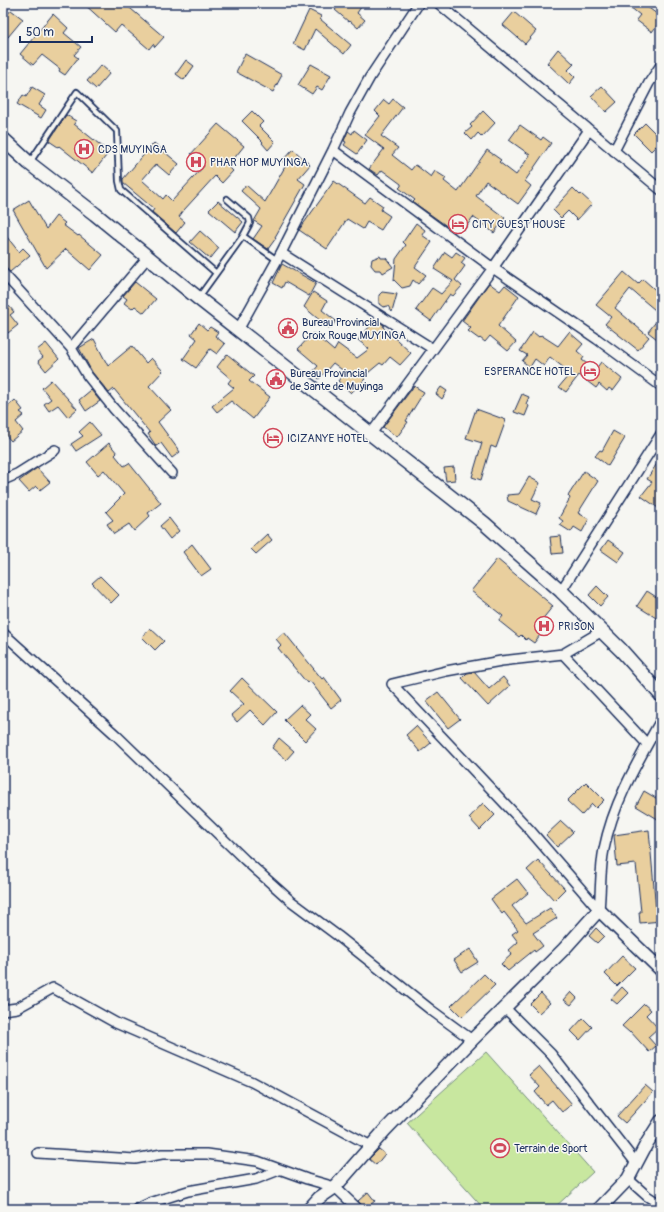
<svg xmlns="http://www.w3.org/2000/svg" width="664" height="1212" viewBox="0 0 664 1212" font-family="Pangolin,sans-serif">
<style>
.green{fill:#c8e79f;stroke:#728b7e}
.building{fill:#e9cf9e;stroke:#1b2f5e}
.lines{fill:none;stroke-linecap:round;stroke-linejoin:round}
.lane-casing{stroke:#1b2f5e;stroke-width:8}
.street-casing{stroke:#1b2f5e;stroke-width:12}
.secondary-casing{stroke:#1b2f5e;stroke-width:15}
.primary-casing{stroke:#1b2f5e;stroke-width:16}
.lane{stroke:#f6f6f2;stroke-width:4.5}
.street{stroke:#f6f6f2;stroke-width:9}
.secondary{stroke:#f6f6f2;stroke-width:12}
.primary{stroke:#f6f6f2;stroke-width:13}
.labels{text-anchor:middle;stroke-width:3;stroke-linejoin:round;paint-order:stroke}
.poi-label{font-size:11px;fill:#1b2f5e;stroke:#f6f6f2;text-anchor:start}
</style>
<rect width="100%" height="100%" fill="#f6f6f2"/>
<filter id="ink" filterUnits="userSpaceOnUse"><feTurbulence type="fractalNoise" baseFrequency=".025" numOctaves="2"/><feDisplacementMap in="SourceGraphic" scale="8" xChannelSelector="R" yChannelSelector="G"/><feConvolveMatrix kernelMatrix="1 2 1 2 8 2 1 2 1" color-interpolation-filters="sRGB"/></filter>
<g filter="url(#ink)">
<path class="green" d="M486,1052L593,1172L553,1209H484L407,1123Z"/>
<path class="building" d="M83,3H124L164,37L155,47L153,44L149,49L121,25L115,32Z
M341,3H357L361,7L357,13L365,20L358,28L350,21L349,22L335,10Z
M625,3H642L661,17V20L652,32L636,20L640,15Z
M11,10L23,19L8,37L3,33V20Z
M309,10L321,16L320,19L351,45L344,54L315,29L305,50L293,44Z
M514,12L536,31L525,44L503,25Z
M53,14L68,28L64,33L81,47L74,55L78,58L65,75L59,71L60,69L42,55L33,65L20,54Z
M558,49L574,64L568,70L575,77L569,84L547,63Z
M245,54L282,75L273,92L236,72Z
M186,60L194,66L184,80L176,74Z
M311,64L331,75L322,90L317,87L312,94L298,85Z
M101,65L110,73L96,89L87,81Z
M602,86L617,102L606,112L591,96Z
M32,87L45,95L39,105L46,110L41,118L17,104L23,95L26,97Z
M393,99L403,107L381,136L398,148L392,155L411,170L415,165L417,166L431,177L435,171L446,178L444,181L458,192L487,150L501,160L499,162L516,175L530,155L509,140L520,125L541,140L543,137L551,143L525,181L531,186L518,204L486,181L476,196L505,218L494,233L473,217L464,230L460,226L455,232L413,202L415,200L399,188L401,186V184L382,170L378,175L369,169L384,149L365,135L380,116L375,111L384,100L389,104Z
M252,111L263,122L259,126L275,142L268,150L262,143L263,142L242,121Z
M483,111L495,123L482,137L478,133L472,140L465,133L472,127L470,125Z
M66,115L76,121L74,124L109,152L93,173L59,146L58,147L49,141Z
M645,123L661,139V141L651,151L634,134Z
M218,124L244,146L228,166L233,171L222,183L215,176L184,210L179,217L185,222L176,233L152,212L154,209L123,183V179L154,143L179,164L169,175L156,164L142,180L163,199L166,195L172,201L204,166L191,154Z
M354,130L367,140L357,154L344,145L346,142L344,141L348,131L352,134Z
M293,149L310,165L298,179L305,184L275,237L276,238L268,249L253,239L262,226L254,221L261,209L241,191L246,185L265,202L286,165L282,161Z
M334,181L365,203L370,197L383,206L381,210L390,216L381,230L367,222L363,229L347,219L327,249L299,230Z
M573,188L580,195L581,194L592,204L577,220L568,211L561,218L553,210Z
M29,200L46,229L56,216L65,223L63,225L78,236L79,235L103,255L90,270L66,249L46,268L13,210Z
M218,201L243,222L235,232L209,210Z
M416,223L425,230L422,235L432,242L415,267L426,275L418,284L413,280L410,286L402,288L394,280L396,259L406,245L403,242Z
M200,231L219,248L210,259L190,242Z
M3,232L19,252L23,248L30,255L10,272L3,267Z
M445,252L452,257L456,252L465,258L461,263L465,266L455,280L462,286L453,296L450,294L431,321L416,310L432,288L441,294L453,281L434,269Z
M380,256L381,258H386L393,267L383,273L381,270H375L371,265L372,259Z
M282,264L316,283L309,296L285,282L282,288L273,283Z
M624,272L638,284L643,279L661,295V334L657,339L648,332L661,315L630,289L615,308L649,337L638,350L605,324L611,317L596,305Z
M135,282L156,299L144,313L135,306L132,309L124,303L127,299L123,296Z
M489,283L500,291L505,285L519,296L498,326L516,342L508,351L490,336L485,342L480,338L479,339L468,331L471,328L462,321Z
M313,292L327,301L322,310L336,321L330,329L304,307Z
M382,292L397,294L392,312L388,306L383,307L379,304V295Z
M3,305L6,309L9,306L14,312L10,315L18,325L8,333L3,327Z
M375,320L384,325L383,327L411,353L400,365L390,357L383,365L380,363L363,377L365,379L351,393L338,381L345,372L333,363L319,379L312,373L318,366L298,349L313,333L334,351L338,344L357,358L369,349L358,340Z
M199,323L207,330L210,327L218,332L215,336L225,344L217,354L210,349L196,368L183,359L197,339L191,334Z
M533,332L539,337L541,335L558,346L569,332L583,344L577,351L584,357L582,360L595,370L601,362L622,379L613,391L609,388L607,391L599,384L596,388L579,375L566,392L559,387L568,376L561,371L564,368L550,357L544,366L535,359L530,367L522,361L527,355L520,351Z
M94,339L108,366L132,346L146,363L151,358L163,371L149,386L171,410L158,422L180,452L172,458L161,443L156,446L148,434L150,433L114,389L109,393L92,372L79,348Z
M46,343L59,359L46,371L38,361L43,357L37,350Z
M227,354L254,376L249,381L270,397L253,419L231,401L217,412L212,406L234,388L228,383L231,379L217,367Z
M51,380L77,409L68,417L58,405L49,411L44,404L51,399L42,388Z
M414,386L424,392L406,421L408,422L397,437L383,427Z
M441,387L447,391L442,399L436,394Z
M91,390L100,401L86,411L79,400Z
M522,394L529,397L526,404L529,406L525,416L514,412Z
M15,400L23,410L20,412L24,415L16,422L23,431L11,441L3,432V411Z
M476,409L506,420L496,448L491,446L481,480L472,477L482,443L466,438Z
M90,422L101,435L76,451L71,444L83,436L79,432Z
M613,431L625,438L608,466L595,456L600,450L602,451Z
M109,443L117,453L115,455L124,466L129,463L161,503L148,513L150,516L134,531L129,524L114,534L107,524L113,520L106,512L124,494L104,470L98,475L87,462Z
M661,457V510L641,496L652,482L647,479Z
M454,467L455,480L446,481L444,468Z
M37,468L50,482L40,490L36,486L29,492L19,481Z
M584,471L598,481L578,513L589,519L582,532L574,527L571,532L560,525L563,521L559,518L570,498L568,496Z
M529,477L540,483L532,499L541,503L536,514L508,501L507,495L519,494Z
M169,518L179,531L170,539L160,526Z
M267,534L272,540L256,554L251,549Z
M561,536L563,553L552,554L550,537Z
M608,540L625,552L618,562L601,550Z
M192,544L211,569L201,576L183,552Z
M497,559L553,606L537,626L543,631L534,643L527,638L526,640L521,635L519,637L499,621L503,616L471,591Z
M100,576L119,595L111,603L92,583Z
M597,586L608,597L600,606L589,595Z
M647,591L661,600V621L637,606Z
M150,628L164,641L155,650L142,637Z
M284,632L322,679L324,677L341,700L331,708L310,681L307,683L278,648L281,645L276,639Z
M474,672L489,689L503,677L510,686L488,706L462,678L467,673Z
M242,678L277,712L265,725L250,710L237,722L231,715L244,704L230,691Z
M438,692L460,719L448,728L426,701Z
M300,705L310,714L305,719L316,729L305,741L284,720Z
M416,726L431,743L420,752L406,735Z
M279,738L294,751L286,760L272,748Z
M586,782L604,800L596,808L592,804L582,815L567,801Z
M644,791L661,801V821L636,806Z
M483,803L495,815L480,830L469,818Z
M561,821L573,832L557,847L546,835Z
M649,830L656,910L661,909V921L640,923L639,912H641L636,864L617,866L614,835Z
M538,860L565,889L554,900L527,870Z
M517,879L528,893L512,906L526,923L550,908L557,918L533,933L543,946L535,952L534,950L508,971L501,964L512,954L509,950L518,942L512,934L518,930L504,912L502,914L491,899Z
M596,928L604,936L597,943L589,936Z
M470,949L478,962L462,972L454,960Z
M622,956L635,968L617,986L605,974Z
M484,974L495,985L462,1017L451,1006Z
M622,987L628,993L617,1004L611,999Z
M571,992L577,998L571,1005L564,1000Z
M541,993L550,1003L539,1013L530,1004Z
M644,1004L651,1010L646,1015L658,1028L648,1037L656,1046L649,1052L630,1031L629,1032L622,1026Z
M583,1018L592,1027L580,1040L571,1031Z
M539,1066L572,1104L562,1112L552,1100L546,1105L535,1092L540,1087L529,1075Z
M645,1085L653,1092L625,1123L617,1116Z
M379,1149L385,1154L376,1165L369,1159Z
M368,1192L375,1201L365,1209L358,1201Z"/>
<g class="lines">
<g class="lane-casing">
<path id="lane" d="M30,162L77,92L117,131L119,181L121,190L216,273
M243,236L277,260
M199,297L243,236L250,223L249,218L227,199"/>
</g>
<g class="street-casing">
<path id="street" d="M438,3L661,190
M333,150L493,268L597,339L661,386
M614,151L649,83L661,65
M281,253L433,349
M3,273L71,348L87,375L114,409L172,473
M238,330L281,253L333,150L350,113L370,77L419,3
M71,348L148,257
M370,435L493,268L589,130
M3,480L17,474L55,450
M561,591L661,434
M3,633L117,736L245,860L291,901L338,936L431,1010L472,1040
M563,654L647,744
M599,910L529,829L392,684L446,671L501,661L563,654L602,631
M599,910C601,891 600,868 604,849C613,803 638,761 661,720
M504,1007L551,1054L636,1163
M3,1010L17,1008L53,988L116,1023L252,1082L371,1146
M38,1153L135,1159L162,1154H207L257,1161L307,1179L335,1187L358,1209
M628,1179L647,1196L661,1205
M137,1209L150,1203L188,1191L256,1179L279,1170"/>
</g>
<g class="secondary-casing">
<path id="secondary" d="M309,1209L319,1198L335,1187L385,1130L472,1040L564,949L599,910L661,970
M599,1209L628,1179L647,1143L661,1121"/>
</g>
<g class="primary-casing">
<path id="primary" d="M3,139L29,163L95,214L198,298L484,523L561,591L621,650L661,695"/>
</g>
<use href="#lane" class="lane"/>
<use href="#street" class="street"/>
<use href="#secondary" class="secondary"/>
<use href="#primary" class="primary"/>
</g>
</g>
<defs>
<g id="hospital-ring" transform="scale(1)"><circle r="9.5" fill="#f6f6f2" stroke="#d1495b" stroke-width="1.5"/><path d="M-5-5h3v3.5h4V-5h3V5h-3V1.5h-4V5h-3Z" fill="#d1495b"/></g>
<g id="hotel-ring" transform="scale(1)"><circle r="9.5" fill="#f6f6f2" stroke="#d1495b" stroke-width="1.5"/><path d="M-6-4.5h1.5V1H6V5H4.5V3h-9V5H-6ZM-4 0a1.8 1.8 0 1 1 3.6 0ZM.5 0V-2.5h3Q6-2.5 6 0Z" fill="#d1495b"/></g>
<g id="civic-ring" transform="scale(1)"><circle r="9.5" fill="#f6f6f2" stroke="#d1495b" stroke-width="1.5"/><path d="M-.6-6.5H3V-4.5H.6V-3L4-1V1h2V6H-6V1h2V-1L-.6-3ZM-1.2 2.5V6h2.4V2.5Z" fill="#d1495b"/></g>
<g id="stadium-ring" transform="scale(1)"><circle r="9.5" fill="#f6f6f2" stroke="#d1495b" stroke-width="1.5"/><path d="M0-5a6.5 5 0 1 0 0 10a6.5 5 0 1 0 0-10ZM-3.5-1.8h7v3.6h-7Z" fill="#d1495b"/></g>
</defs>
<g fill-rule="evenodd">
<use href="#hospital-ring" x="84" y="149"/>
<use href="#hospital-ring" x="196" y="162"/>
<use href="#hotel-ring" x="458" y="224"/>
<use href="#civic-ring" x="288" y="328"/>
<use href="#hotel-ring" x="590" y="371"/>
<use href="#civic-ring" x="276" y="379"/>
<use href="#hotel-ring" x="273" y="438"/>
<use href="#hospital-ring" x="544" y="626"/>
<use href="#stadium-ring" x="500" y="1148"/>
</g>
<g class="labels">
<g class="poi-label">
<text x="98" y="153">CDS MUYINGA</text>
<text x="210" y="166">PHAR HOP MUYINGA</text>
<text x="472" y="228">CITY GUEST HOUSE</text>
<text x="302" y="326">Bureau Provincial<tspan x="302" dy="13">Croix Rouge MUYINGA</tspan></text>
<text x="576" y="375" text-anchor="end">ESPERANCE HOTEL</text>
<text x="290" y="377">Bureau Provincial<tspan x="290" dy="13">de Sante de Muyinga</tspan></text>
<text x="287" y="442">ICIZANYE HOTEL</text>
<text x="558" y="630">PRISON</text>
<text x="514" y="1152">Terrain de Sport</text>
</g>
</g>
<rect width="664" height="1212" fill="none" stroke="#f6f6f2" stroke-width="16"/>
<rect x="8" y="8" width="648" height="1196" fill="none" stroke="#1b2f5e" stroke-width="1.5" filter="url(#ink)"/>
<path d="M20 36v6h72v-6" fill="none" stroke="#1b2f5e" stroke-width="2"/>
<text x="26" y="36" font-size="12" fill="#1b2f5e" stroke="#f6f6f2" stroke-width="3" paint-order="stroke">50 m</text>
</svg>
